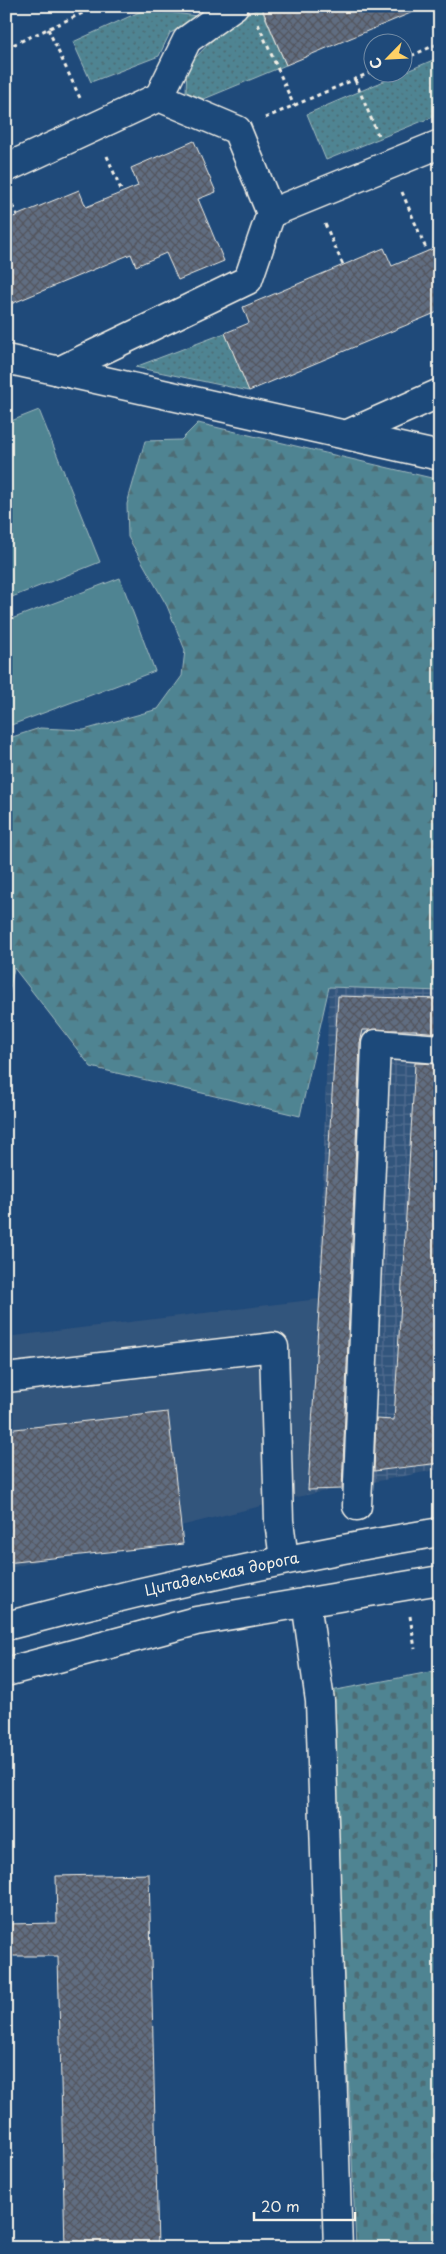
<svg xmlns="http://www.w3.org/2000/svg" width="446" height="2254" viewBox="0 0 446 2254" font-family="'Playpen Sans',sans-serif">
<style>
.built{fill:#33547c}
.industrial{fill:url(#industrial-grid)}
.green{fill:url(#green-dots);stroke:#a2babd}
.forest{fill:url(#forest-firs);stroke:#a2babd}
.cemetery{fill:url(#cemetery-stones);stroke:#a2babd}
.pitch{fill:#4f8492;stroke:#a2babd}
.building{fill:url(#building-cross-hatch);stroke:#f4f1e8}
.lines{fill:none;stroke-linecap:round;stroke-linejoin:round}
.minor-casing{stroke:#f4f1e8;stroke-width:31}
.path{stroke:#f4f1e8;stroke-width:3;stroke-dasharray:4 4;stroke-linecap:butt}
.minor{stroke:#1f4a7a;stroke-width:28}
.labels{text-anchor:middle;stroke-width:4;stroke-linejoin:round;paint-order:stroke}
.street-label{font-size:15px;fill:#f4f1e8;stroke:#1f4a7a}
</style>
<defs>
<pattern id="industrial-grid" width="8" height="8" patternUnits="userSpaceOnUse" patternTransform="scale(1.25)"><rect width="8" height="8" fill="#33547c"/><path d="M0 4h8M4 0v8" fill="none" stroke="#516d8f"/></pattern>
<pattern id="green-dots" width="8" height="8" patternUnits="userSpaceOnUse" patternTransform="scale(1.25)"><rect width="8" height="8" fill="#4f8492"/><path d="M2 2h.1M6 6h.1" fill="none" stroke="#4d6c74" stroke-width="1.8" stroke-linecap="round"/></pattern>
<pattern id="forest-firs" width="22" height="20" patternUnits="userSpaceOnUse" patternTransform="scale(1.25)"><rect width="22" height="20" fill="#4f8492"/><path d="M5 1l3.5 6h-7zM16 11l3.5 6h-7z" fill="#4d6c74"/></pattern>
<pattern id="cemetery-stones" width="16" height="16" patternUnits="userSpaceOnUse" patternTransform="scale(1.25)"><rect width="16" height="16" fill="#4f8492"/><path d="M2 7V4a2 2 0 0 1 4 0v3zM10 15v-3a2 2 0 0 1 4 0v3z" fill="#4d6c74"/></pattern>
<pattern id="building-cross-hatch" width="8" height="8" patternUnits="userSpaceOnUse" patternTransform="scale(1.25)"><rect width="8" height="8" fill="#616d81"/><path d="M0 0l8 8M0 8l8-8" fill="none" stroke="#53575e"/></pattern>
</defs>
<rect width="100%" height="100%" fill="#1f4a7a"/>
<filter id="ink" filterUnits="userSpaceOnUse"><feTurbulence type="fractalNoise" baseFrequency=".02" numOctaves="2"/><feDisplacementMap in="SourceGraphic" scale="10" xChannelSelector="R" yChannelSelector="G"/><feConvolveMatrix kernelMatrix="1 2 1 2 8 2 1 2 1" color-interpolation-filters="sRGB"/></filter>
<g filter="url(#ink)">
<path class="built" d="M319,1299L306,1495L6,1569V1337Z"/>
<path class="industrial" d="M329,987L440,991V1469L306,1495L319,1299Z"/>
<path class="green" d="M261,8L286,65L204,99L186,92L187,66L232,20Z
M146,9L204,17L170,33L159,56L91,82L73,42Z
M440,57V114L326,160L307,114Z
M225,333L249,391L135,367Z"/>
<path class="forest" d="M198,423L440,480V991L329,987L300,1116L91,1067L14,968L6,1008V739L40,728L84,730L158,709L182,676L185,650L167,606L128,537L127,504L145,441L181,440Z"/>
<path class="cemetery" d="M440,1670V2248H356L331,1691Z"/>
<path class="pitch" d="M39,410L100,562L7,599L6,423Z
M120,578L155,671L6,727V621Z"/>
<path class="building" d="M261,6H425V7L286,65Z
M194,141L216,192L198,199L224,261L178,280L166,253L136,266L131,254L6,306V220L79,190L86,207L138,186L131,168Z
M440,246V311L249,391L225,333L249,323L243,307L384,248L392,266Z
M338,996L440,999V1033L416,1031L417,1030H363L360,1043L342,1489L308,1490Z
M415,1063L440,1064V1463L374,1471L376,1419L394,1420Z
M168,1412L183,1544L6,1563V1430Z
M149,1874L158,2248H65L58,1956H6V1924L57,1923L56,1876Z"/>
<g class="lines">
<g class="minor-casing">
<g id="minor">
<path d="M159,97L187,40L234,6"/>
<path d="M6,168L159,97L237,130L271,213L248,280L59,371"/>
<path d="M271,213L440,144"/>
<path d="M6,359L440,456"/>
<path d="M348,434L440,393"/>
<path d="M6,1378L274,1347L279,1521L284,1559"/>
<path d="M357,1506L376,1044L440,1049"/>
<path d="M306,1602L320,1701L338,2248"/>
<path id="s1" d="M6,1626C149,1588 294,1556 440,1532"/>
<path d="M6,1672L196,1621L440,1580"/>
</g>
</g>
<path class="path" d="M258,24L294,106
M48,29L80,98
M6,48L98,6
M404,59L440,43
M355,80L378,135
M265,118L374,71
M107,156L122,192
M402,192L427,251
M10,198L17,215
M325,224L343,265
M410,1616L415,1649"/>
<use href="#minor" class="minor"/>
</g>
</g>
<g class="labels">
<g class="street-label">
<text dy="5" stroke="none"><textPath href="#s1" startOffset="222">Цитадельская дорога</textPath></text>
</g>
</g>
<rect width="446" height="2254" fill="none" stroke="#1f4a7a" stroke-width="25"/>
<rect x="12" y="12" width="421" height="2229" fill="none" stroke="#f4f1e8" stroke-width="2" filter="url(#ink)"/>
<g transform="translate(388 58) rotate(246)"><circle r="24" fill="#1f4a7a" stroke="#748da6"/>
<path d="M0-4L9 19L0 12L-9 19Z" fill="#ffd166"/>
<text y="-8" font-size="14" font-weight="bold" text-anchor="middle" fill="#f4f1e8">С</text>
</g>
<path d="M254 2212v8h101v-8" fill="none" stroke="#f4f1e8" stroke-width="2.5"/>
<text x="261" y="2212" font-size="15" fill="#f4f1e8" stroke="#1f4a7a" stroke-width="4" paint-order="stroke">20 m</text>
</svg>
